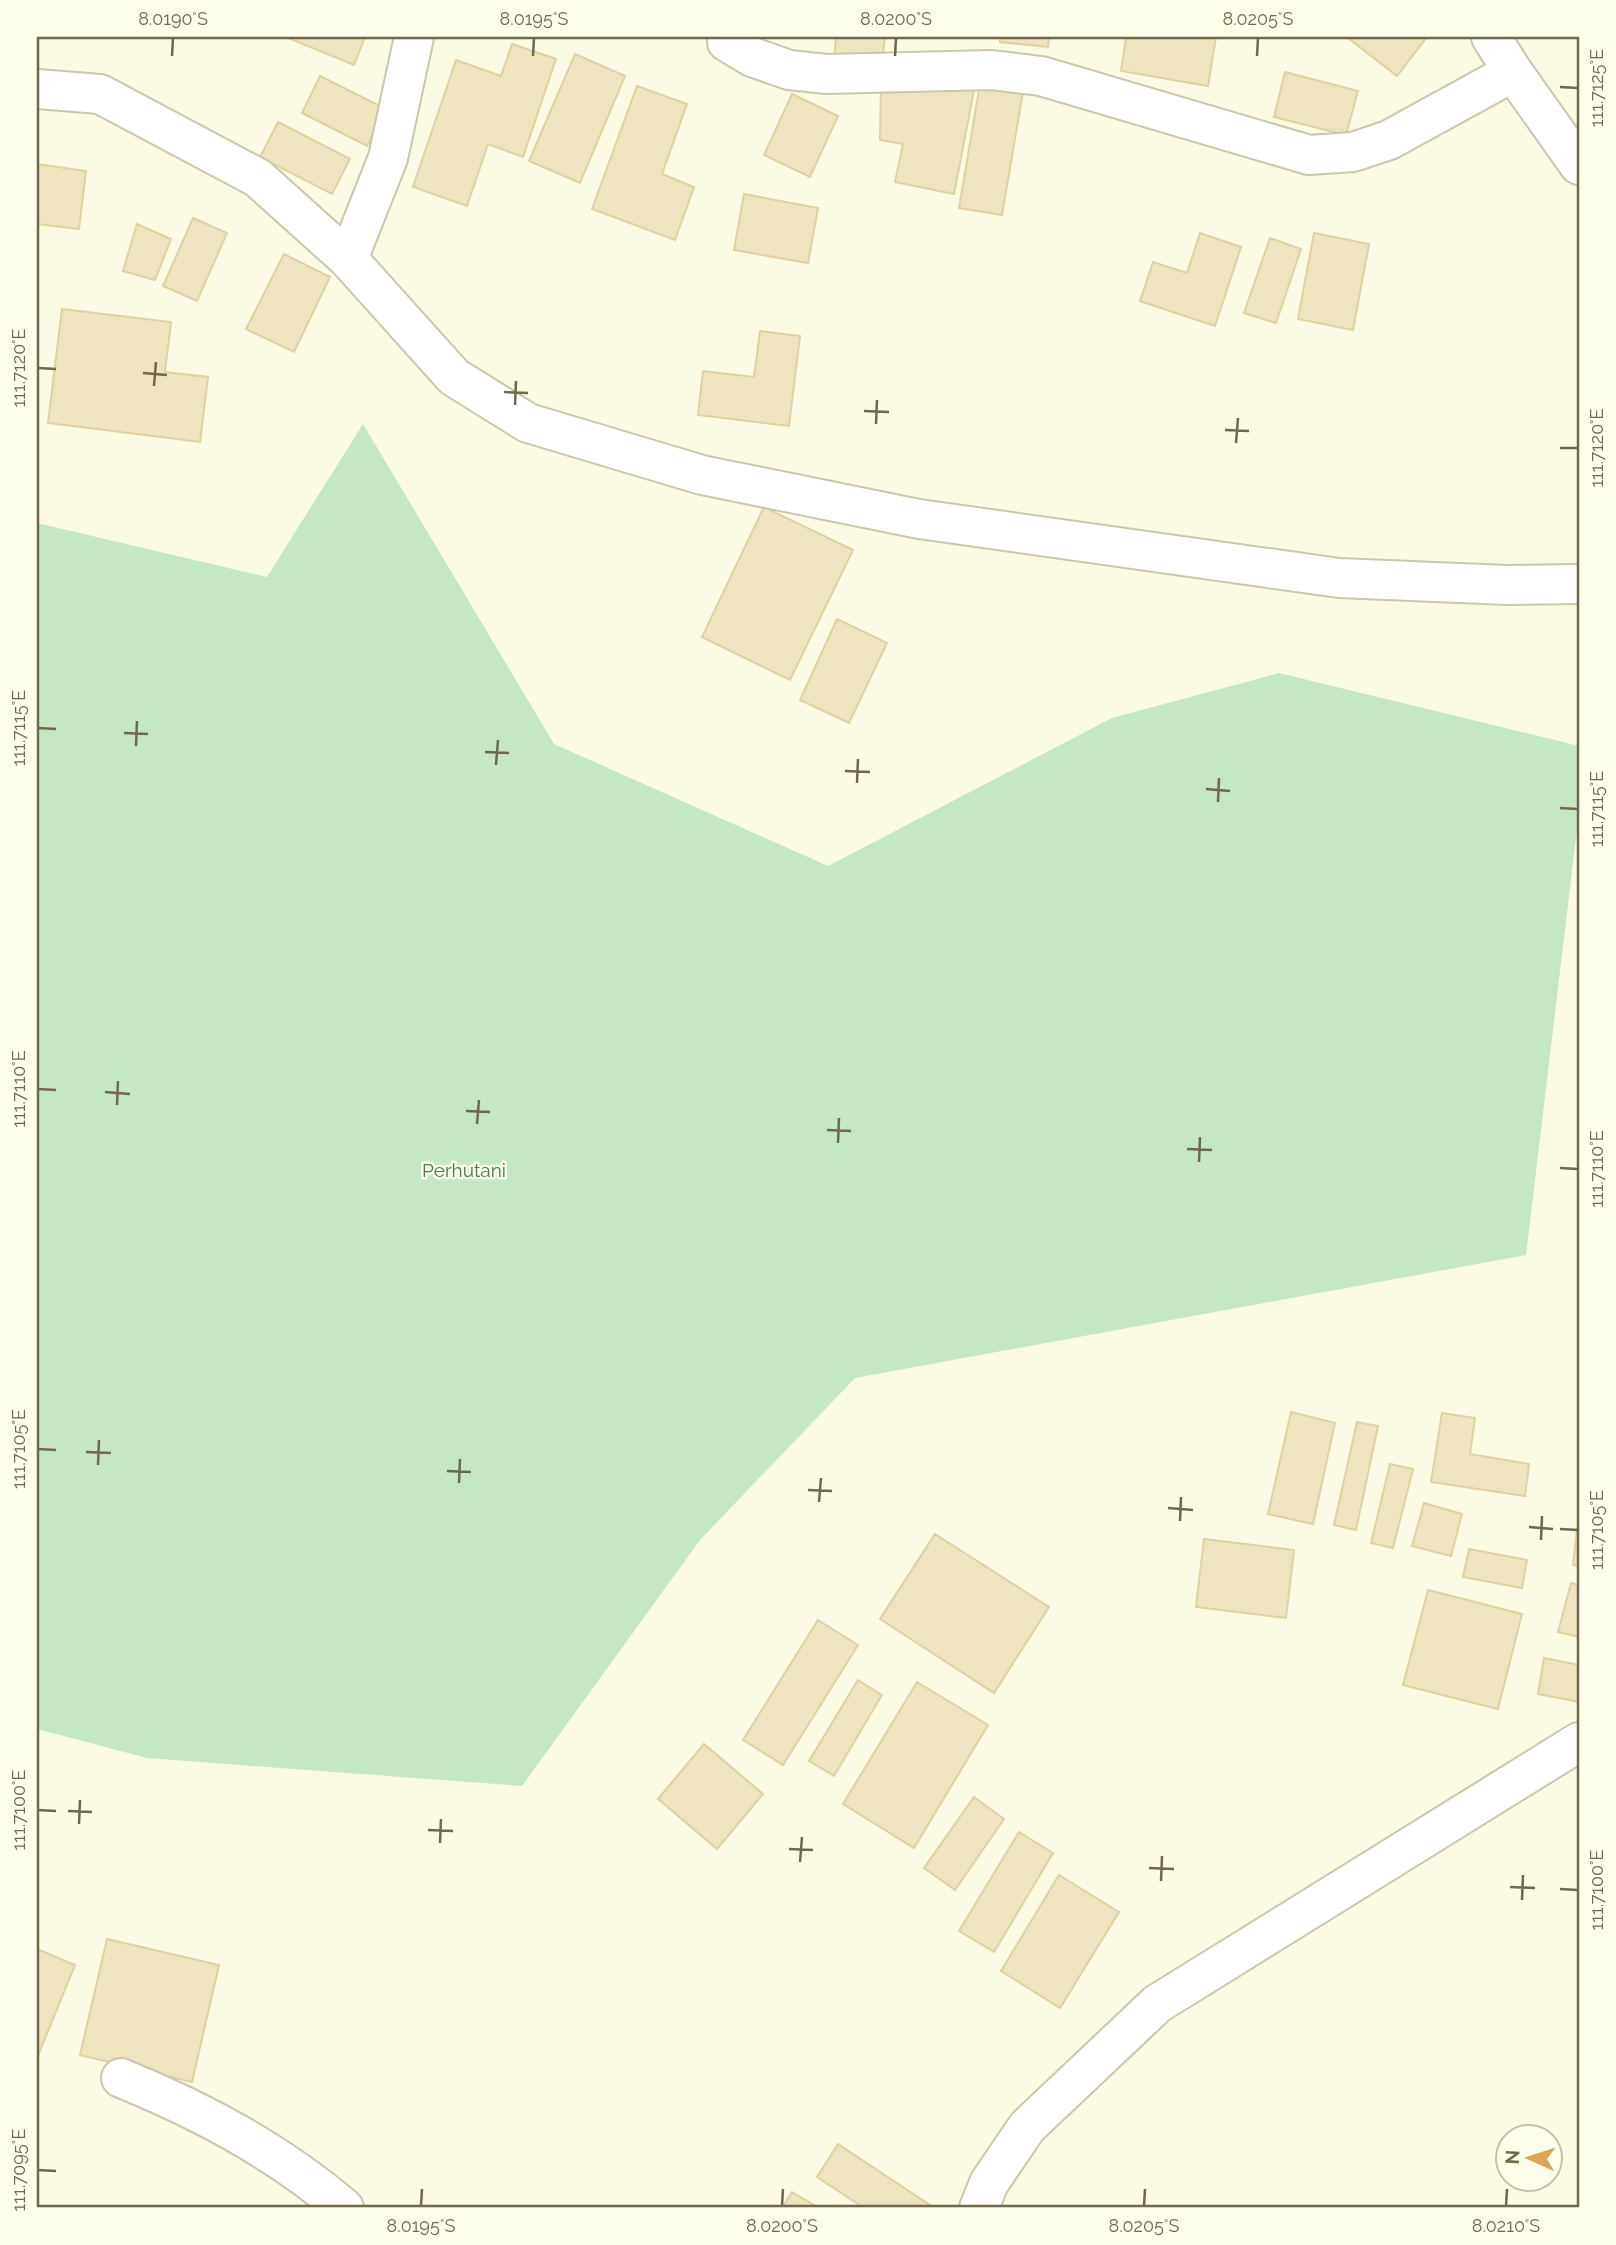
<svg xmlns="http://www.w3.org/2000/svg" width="1616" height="2245" viewBox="0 0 1616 2245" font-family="Raleway,sans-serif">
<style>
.green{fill:#c5e7c5}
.building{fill:#eee4bf;stroke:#dfd1a1;stroke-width:2}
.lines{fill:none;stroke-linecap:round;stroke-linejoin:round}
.minor-casing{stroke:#cbc6ac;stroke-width:42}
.minor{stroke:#fff;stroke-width:38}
.ticks{fill:none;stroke:#71684c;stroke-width:2.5}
.labels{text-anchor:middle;stroke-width:5;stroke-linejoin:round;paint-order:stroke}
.park-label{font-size:19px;fill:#487b4d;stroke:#fdfdeb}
.neatline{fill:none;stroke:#71684c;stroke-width:2.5}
.ticks-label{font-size:18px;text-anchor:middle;fill:#71684c}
</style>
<rect width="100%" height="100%" fill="#fafae5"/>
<path class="green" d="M363,424L554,744L828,866L1112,718L1279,673L1579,746V813L1526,1255L855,1378L700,1540L522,1786L147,1758L37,1729V523L267,577Z"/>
<path class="building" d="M286,37H365L354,65Z
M836,37H885L882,64L834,59Z
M1000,37H1049L1048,47L1000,42Z
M1126,37H1216L1208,86L1121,71Z
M1349,37H1427L1397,76L1348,38Z
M512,44L556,59L523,157L488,144L467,206L413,187L456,60L501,76Z
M575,54L625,76L580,183L529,161Z
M1285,72L1358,91L1346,135L1274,117Z
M320,76L386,109L367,146L302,113Z
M981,78L1024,86L1002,215L959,208Z
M881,83L975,85L954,194L895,182L903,144L880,140Z
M637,86L687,104L662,174L694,187L675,240L592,209Z
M792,94L838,116L810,177L764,155Z
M278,122L350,159L332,194L260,157Z
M37,164L86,171L79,229L37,224Z
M744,194L818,208L808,263L734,250Z
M193,218L227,233L197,301L163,286Z
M137,224L171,239L155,280L123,271Z
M1200,233L1241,247L1215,326L1140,301L1153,262L1187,273Z
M1314,233L1369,244L1353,330L1298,319Z
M1270,238L1301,249L1276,323L1244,313Z
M284,254L330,277L294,352L246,329Z
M62,309L171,322L165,372L208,377L200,442L48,423Z
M760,331L800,336L789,426L698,415L703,371L754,377Z
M764,507L853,550L790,680L702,637Z
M837,619L887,643L849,723L800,700Z
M1291,1412L1335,1423L1313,1524L1268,1514Z
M1442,1413L1475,1418L1470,1454L1529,1464L1525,1496L1431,1482Z
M1357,1422L1378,1426L1356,1530L1334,1525Z
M1390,1464L1413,1469L1393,1548L1371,1543Z
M1424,1503L1462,1514L1451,1556L1412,1546Z
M1577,1529H1579V1566L1573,1565Z
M935,1534L1049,1607L994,1693L880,1619Z
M1204,1539L1294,1550L1286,1618L1196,1607Z
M1469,1549L1527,1560L1522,1588L1463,1577Z
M1571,1583L1579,1585V1637L1558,1632Z
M1428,1590L1522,1614L1498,1709L1403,1685Z
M818,1620L858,1645L783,1765L743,1740Z
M1544,1658L1579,1665V1702L1538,1694Z
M858,1680L882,1695L834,1776L809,1761Z
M917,1682L988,1725L914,1848L843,1804Z
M704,1744L763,1794L717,1849L658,1799Z
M974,1797L1004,1819L955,1890L924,1868Z
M1019,1832L1053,1853L994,1952L959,1931Z
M1059,1875L1119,1912L1060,2008L1001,1971Z
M107,1939L219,1965L192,2082L80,2055Z
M37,1949L75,1965L37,2058Z
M838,2144L930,2205L928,2208H864L817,2177Z
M792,2192L819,2208H782Z"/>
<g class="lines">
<g class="minor-casing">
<path id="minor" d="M727,37V42L752,57L789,70L827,74L991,70L1041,76L1309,155L1353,152L1389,140L1513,72
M1491,37L1513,72L1579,165
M37,89L100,94L258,178L348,259L454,377L528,423L702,475L919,519L1339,578L1507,585L1579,584
M348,259L388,158L414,37
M121,2078C200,2110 279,2152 344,2208
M979,2208L989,2183L1027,2127L1157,2004L1579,1742"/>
</g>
<use href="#minor" class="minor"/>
</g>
<path class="ticks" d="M172,56L173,38M533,56L534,38M895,56L896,38M1257,56L1258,38M1560,87L1578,88M38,368L56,369M143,373L167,375M154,386L156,362M504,392L528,393M515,405L516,381M864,411L889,412M876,424L877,400M1225,430L1249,431M1236,443L1238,418M1560,448H1578M38,728L56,729M124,733L148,734M136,746L137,721M485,752L509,753M496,765L498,740M845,771L870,772M857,783L858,759M1206,789L1230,791M1218,802L1219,778M1560,808L1578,809M38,1089L56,1090M105,1092L130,1094M117,1105L118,1081M466,1111L490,1112M477,1124L479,1100M827,1130L851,1131M838,1143L839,1118M1187,1149L1212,1150M1199,1162L1200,1137M1560,1168L1578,1169M38,1449L56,1450M86,1452L111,1453M98,1465L99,1440M447,1471L471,1472M459,1483L460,1459M808,1490L832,1491M819,1502L821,1478M1168,1508L1193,1510M1180,1521L1181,1497M1529,1527L1553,1529M1560,1529L1578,1530M1541,1540L1542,1516M38,1810L56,1811M68,1811L92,1812M79,1824L80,1800M428,1830L453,1831M440,1843L441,1819M789,1849L813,1850M800,1862L802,1837M1149,1868L1174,1869M1161,1881L1162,1856M1510,1887L1535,1888M1560,1889L1578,1890M1522,1900L1523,1875M38,2170L56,2171M421,2206L422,2189M782,2206L783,2189M1144,2206L1145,2189M1506,2206L1507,2189"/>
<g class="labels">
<g class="park-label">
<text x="464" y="1177">Perhutani</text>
</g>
</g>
<rect width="1616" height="2245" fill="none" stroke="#fdfdeb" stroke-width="77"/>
<g transform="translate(1529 2158) rotate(273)"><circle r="33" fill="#fdfdeb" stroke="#c5c1ab" stroke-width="2"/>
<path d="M0-5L12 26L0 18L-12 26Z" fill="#dba754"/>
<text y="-10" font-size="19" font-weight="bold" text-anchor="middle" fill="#71684c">N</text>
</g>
<rect x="38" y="38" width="1540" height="2168" class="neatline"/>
<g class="ticks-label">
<text x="173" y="25">8.0190°S</text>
<text x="534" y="25">8.0195°S</text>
<text x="896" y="25">8.0200°S</text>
<text x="1258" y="25">8.0205°S</text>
<text transform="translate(1597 88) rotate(-90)" y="6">111.7125°E</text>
<text transform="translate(19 368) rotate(-90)" y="6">111.7120°E</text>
<text transform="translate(1597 448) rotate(-90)" y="6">111.7120°E</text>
<text transform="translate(19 728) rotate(-90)" y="6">111.7115°E</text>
<text transform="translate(1597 809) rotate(-90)" y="6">111.7115°E</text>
<text transform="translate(19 1089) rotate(-90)" y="6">111.7110°E</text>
<text transform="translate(1597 1169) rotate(-90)" y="6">111.7110°E</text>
<text transform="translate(19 1449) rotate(-90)" y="6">111.7105°E</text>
<text transform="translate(1597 1530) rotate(-90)" y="6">111.7105°E</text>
<text transform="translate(19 1810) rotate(-90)" y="6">111.7100°E</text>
<text transform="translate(1597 1890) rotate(-90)" y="6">111.7100°E</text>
<text transform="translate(19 2170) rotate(-90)" y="6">111.7095°E</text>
<text x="421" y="2232">8.0195°S</text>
<text x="782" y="2232">8.0200°S</text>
<text x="1144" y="2232">8.0205°S</text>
<text x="1506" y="2232">8.0210°S</text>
</g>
</svg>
